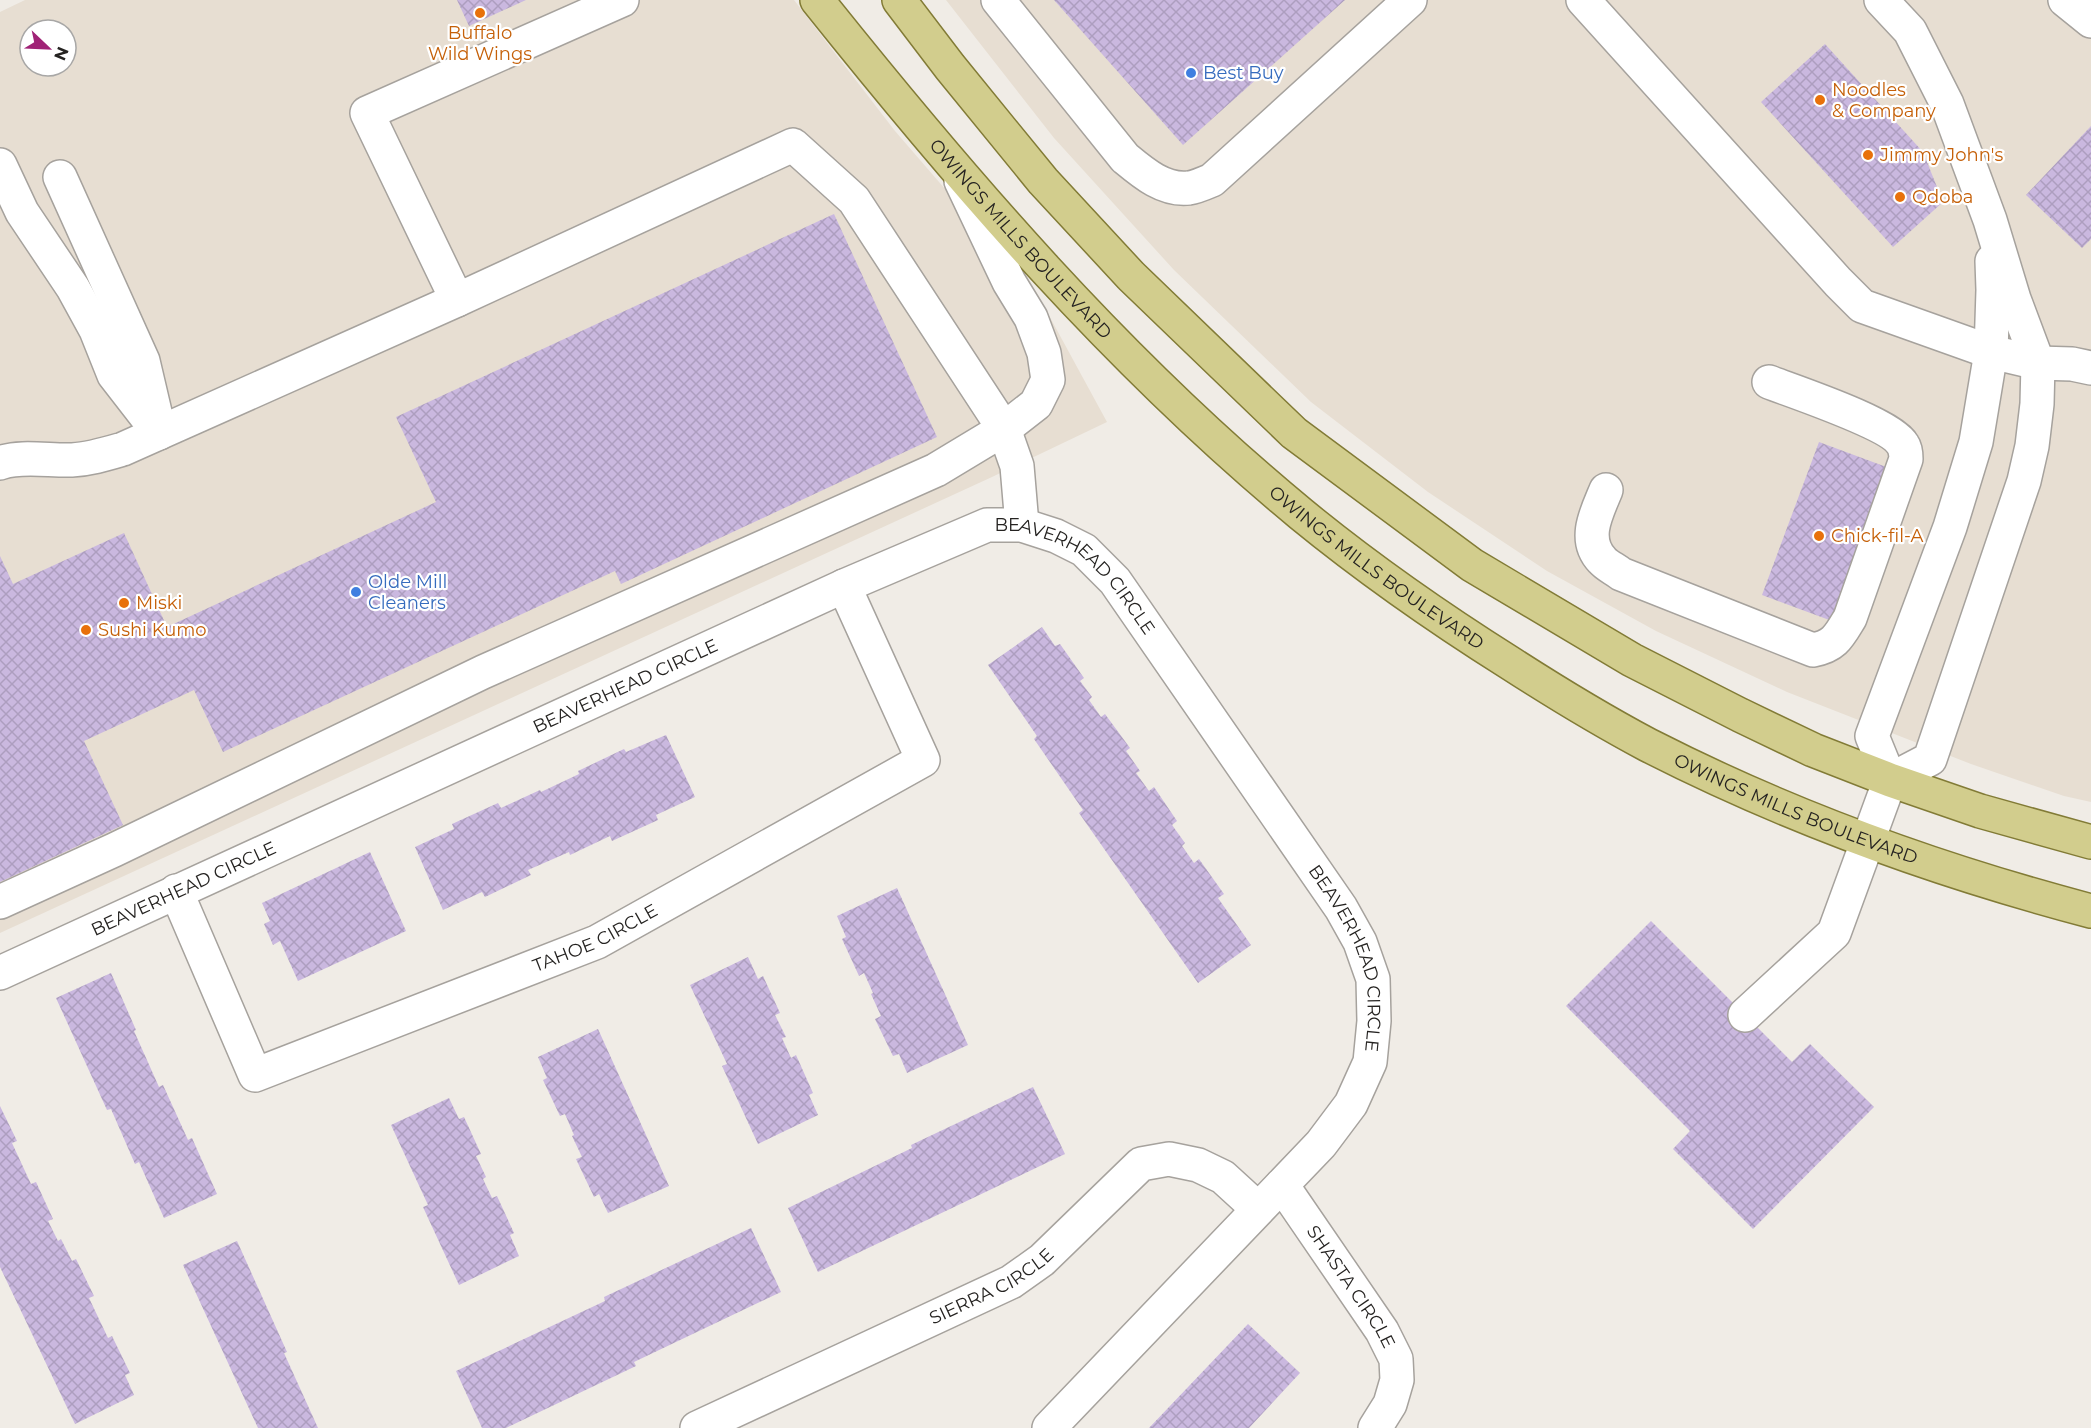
<svg xmlns="http://www.w3.org/2000/svg" width="2091" height="1428" viewBox="0 0 2091 1428" font-family="Montserrat,sans-serif">
<style>
.built{fill:#e7ded2;fill-rule:evenodd}
.building{fill:url(#building-cross-hatch)}
.lines{fill:none;stroke-linecap:round;stroke-linejoin:round}
.minor-casing{stroke:#a6a29d;stroke-width:36}
.major-casing{stroke:#827b36;stroke-width:36}
.minor{stroke:#fff;stroke-width:33}
.major{stroke:#d2cd8d;stroke-width:33}
.food-dot{fill:#e8710a;stroke:#fff;stroke-width:2}
.shop-dot{fill:#3f7fe0;stroke:#fff;stroke-width:2}
.labels{text-anchor:middle;stroke-width:4.5;stroke-linejoin:round;paint-order:stroke}
.food-label{font-size:18px;fill:#c56008;stroke:#fff;text-anchor:start}
.shop-label{font-size:18px;fill:#366cbe;stroke:#fff;text-anchor:start}
.street-label{font-size:18px;fill:#252321;stroke:#fff}
</style>
<defs>
<pattern id="building-cross-hatch" width="8" height="8" patternUnits="userSpaceOnUse" patternTransform="scale(1.5)"><rect width="8" height="8" fill="#cab8df"/><path d="M0 0l8 8M0 8l8-8" fill="none" stroke="#ad9ebf"/></pattern>
</defs>
<rect width="100%" height="100%" fill="#f0ece6"/>
<path class="built" d="M25,0H794L895,131L1040,299L1107,422L992,477L0,933V12ZM30,30H66V66H30Z
M946,0H2091V802L2064,796L1971,764L1787,692L1656,631L1547,571L1428,492L1311,402L1174,270L1054,138Z"/>
<path class="building" d="M457,0H526L469,26Z
M1054,0H1345L1183,145Z
M1825,44L1923,152L1943,202L1893,247L1761,102Z
M2091,126V239L2082,248L2026,195Z
M834,214L937,437L621,584L615,571L223,752L194,690L84,741L123,825L0,882V556L13,584L124,533L167,627L436,502L396,417Z
M1819,442L1889,468L1832,621L1762,595Z
M1042,627L1055,646L1060,644L1084,678L1080,681L1092,697L1089,700L1101,717L1105,714L1130,748L1126,751L1140,771L1136,773L1149,791L1154,787L1177,821L1172,825L1185,843L1182,846L1194,863L1199,859L1224,894L1218,898L1251,945L1198,983L1079,813L1083,810L1034,739L1037,736L988,665Z
M666,735L695,797L656,815L658,820L612,841L610,836L570,855L569,852L528,870L531,875L485,897L482,892L443,910L415,847L454,829L452,824L498,803L501,808L540,790L541,792L579,774L578,771L624,749L626,752Z
M370,852L406,931L298,981L280,941L273,945L264,924L270,921L262,903Z
M897,888L968,1045L907,1073L899,1054L893,1056L875,1019L881,1016L871,994L873,993L864,973L859,976L842,939L846,937L837,916Z
M1651,921L1792,1062L1810,1044L1874,1107L1753,1229L1673,1149L1690,1131L1566,1006Z
M748,957L758,979L763,976L780,1013L775,1015L786,1037L782,1038L791,1058L796,1055L813,1093L809,1095L818,1115L758,1144L722,1066L727,1064L690,985Z
M111,973L136,1030L134,1031L159,1087L163,1085L188,1140L192,1138L217,1194L164,1218L139,1162L135,1164L111,1109L107,1110L56,998Z
M598,1029L669,1186L608,1213L599,1194L594,1197L576,1159L582,1157L572,1136L574,1135L565,1114L560,1116L543,1080L547,1078L538,1057Z
M1033,1087L1065,1154L818,1272L788,1208L912,1148L911,1145Z
M449,1098L459,1119L464,1117L481,1154L476,1156L486,1177L483,1179L492,1198L497,1196L514,1233L510,1235L519,1256L459,1285L423,1207L428,1205L391,1125Z
M0,1106L17,1141L12,1143L31,1184L36,1182L53,1219L48,1221L58,1241L61,1239L72,1261L76,1259L94,1296L89,1298L108,1338L112,1336L130,1373L125,1375L134,1395L75,1424L0,1267Z
M751,1228L781,1292L634,1362L636,1366L506,1428H482L456,1371L605,1301L604,1297Z
M237,1241L287,1352L284,1353L318,1428H258L183,1265Z
M1248,1324L1300,1373L1249,1428H1149Z"/>
<g class="lines">
<g class="minor-casing">
<g id="minor">
<path d="M998,0L1125,158C1143,173 1164,191 1189,188C1196,187 1205,183 1212,180L1410,0"/>
<path d="M1583,0L1838,282L1862,306L1991,352L2038,363L2072,364L2091,368"/>
<path d="M2065,0L2091,21"/>
<path d="M0,165L22,212L73,288L96,330L114,375L159,433"/>
<path d="M60,177L143,361L158,425"/>
<path d="M457,300L367,113L622,0"/>
<path d="M0,463C19,455 51,461 72,460C90,459 106,454 123,449L457,300L793,145L854,200L1004,429L1017,466L1022,525"/>
<path d="M1606,490C1597,512 1582,539 1602,560C1607,566 1615,569 1621,574L1813,650C1835,646 1839,636 1850,618L1906,459C1906,455 1905,448 1903,445C1892,424 1795,392 1769,382"/>
<path d="M1890,780L1872,736L1950,527L1976,442L1991,352L1993,290L1992,261"/>
<path id="s1" d="M176,891L255,1075L597,942L923,760L844,586"/>
<path d="M0,902L114,850L483,672L936,470L1004,429L1036,404L1048,380L1044,353L1031,318L1009,282L961,181"/>
<path id="s2" d="M0,973L844,586L987,525H1022L1056,536L1084,550L1115,581L1341,908L1360,942L1373,979L1374,1021L1370,1062L1351,1104L1321,1144L1049,1428"/>
<path d="M1745,1015L1834,933L1890,780L1930,759L2024,481L2032,446L2037,404L2038,363L2014,299L1990,220L1947,104L1910,31L1881,0"/>
<path id="s3" d="M1282,1185L1382,1331L1396,1359L1397,1380L1390,1404L1375,1428"/>
<path id="s4" d="M697,1428L1011,1282L1042,1260L1141,1164L1169,1159L1198,1165L1223,1177L1258,1209"/>
</g>
</g>
<g class="major-casing">
<g id="major">
<path id="s5" d="M817,0C964,184 1118,363 1301,514C1367,568 1437,617 1510,663C1555,692 1601,720 1648,745C1789,817 1939,871 2091,911"/>
<path d="M899,0L950,67L1043,181L1131,276L1294,433L1472,565L1632,660L1740,715L1813,750L1890,780L1980,811L2091,842"/>
</g>
</g>
<use href="#minor" class="minor"/>
<use href="#major" class="major"/>
</g>
<g class="food-dot">
<circle cx="480" cy="13" r="6"/>
<circle cx="1820" cy="100" r="6"/>
<circle cx="1868" cy="155" r="6"/>
<circle cx="1900" cy="197" r="6"/>
<circle cx="1819" cy="536" r="6"/>
<circle cx="124" cy="603" r="6"/>
<circle cx="86" cy="630" r="6"/>
</g>
<g class="shop-dot">
<circle cx="1191" cy="73" r="6"/>
<circle cx="356" cy="592" r="6"/>
</g>
<g class="labels">
<g class="food-label">
<text x="480" y="39" text-anchor="middle">Buffalo<tspan x="480" dy="21">Wild Wings</tspan></text>
<text x="1832" y="96">Noodles<tspan x="1832" dy="21">&amp; Company</tspan></text>
<text x="1880" y="161">Jimmy John's</text>
<text x="1912" y="203">Qdoba</text>
<text x="1831" y="542">Chick-fil-A</text>
<text x="136" y="609">Miski</text>
<text x="98" y="636">Sushi Kumo</text>
</g>
<g class="shop-label">
<text x="1203" y="79">Best Buy</text>
<text x="368" y="588">Olde Mill<tspan x="368" dy="21">Cleaners</tspan></text>
</g>
<g class="street-label">
<text dy="6" stroke="none"><textPath href="#s5" startOffset="314">OWINGS MILLS BOULEVARD</textPath></text>
<text dy="6" stroke="none"><textPath href="#s5" startOffset="800">OWINGS MILLS BOULEVARD</textPath></text>
<text dy="6" stroke="none"><textPath href="#s2" startOffset="1192">BEAVERHEAD CIRCLE</textPath></text>
<text dy="6" stroke="none"><textPath href="#s2" startOffset="688">BEAVERHEAD CIRCLE</textPath></text>
<text dy="6" stroke="none"><textPath href="#s5" startOffset="1286">OWINGS MILLS BOULEVARD</textPath></text>
<text dy="6" stroke="none"><textPath href="#s2" startOffset="202">BEAVERHEAD CIRCLE</textPath></text>
<text dy="6" stroke="none"><textPath href="#s1" startOffset="567">TAHOE CIRCLE</textPath></text>
<text dy="6" stroke="none"><textPath href="#s2" startOffset="1678">BEAVERHEAD CIRCLE</textPath></text>
<text dy="6" stroke="none"><textPath href="#s4" startOffset="327">SIERRA CIRCLE</textPath></text>
<text dy="6" stroke="none"><textPath href="#s3" startOffset="123">SHASTA CIRCLE</textPath></text>
</g>
</g>
<g transform="translate(48 48) rotate(113)"><circle r="28" fill="#ffffff" stroke="#a8a7a6" stroke-width="1.5"/>
<path d="M0-4.5L10 22L0 15L-10 22Z" fill="#a02276"/>
<text y="-9" font-size="16" font-weight="bold" text-anchor="middle" fill="#252321">N</text>
</g>
</svg>
